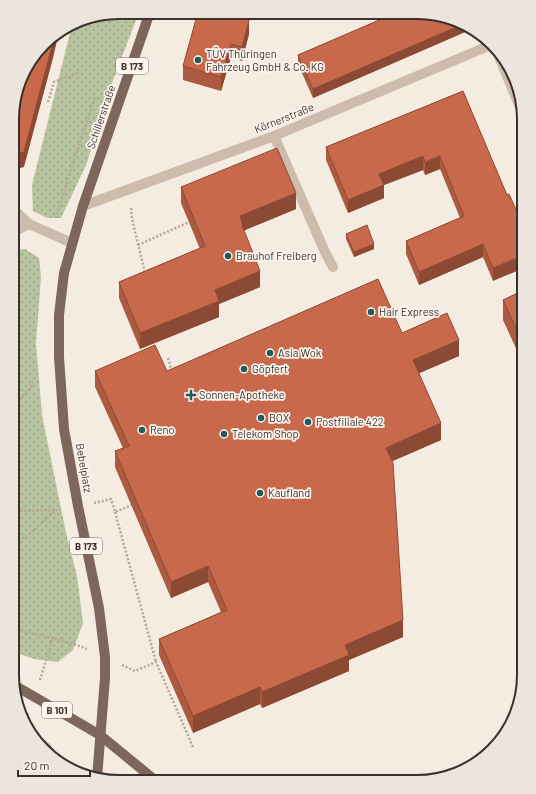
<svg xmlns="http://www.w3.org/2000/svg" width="536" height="794" viewBox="0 0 536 794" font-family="Barlow,sans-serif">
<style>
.park{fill:url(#park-dots)}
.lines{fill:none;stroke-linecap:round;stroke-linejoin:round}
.path{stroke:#b9a596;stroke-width:2.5;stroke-dasharray:2 2;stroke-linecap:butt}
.lane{stroke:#cdbbac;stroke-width:10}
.street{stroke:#cdbbac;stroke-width:10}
.primary{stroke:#7d675c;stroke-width:10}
.wall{fill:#ac5a40}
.shaded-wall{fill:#8c4a34}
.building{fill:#c8694b;stroke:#8c4a34}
.poi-dot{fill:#1f5a5e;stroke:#fbf5ee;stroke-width:1.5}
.labels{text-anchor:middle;stroke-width:3.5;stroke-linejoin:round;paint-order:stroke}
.shield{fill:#fbf5ee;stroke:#756b66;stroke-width:1}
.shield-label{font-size:10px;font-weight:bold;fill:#3b302b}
.poi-label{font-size:11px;fill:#3b302b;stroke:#fbf5ee;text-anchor:start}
.street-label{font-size:11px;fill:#3b302b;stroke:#fbf5ee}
.rim{fill:none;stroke:#3b302b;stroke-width:2}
</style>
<defs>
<pattern id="park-dots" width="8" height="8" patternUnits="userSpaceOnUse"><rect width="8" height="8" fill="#b8c4a0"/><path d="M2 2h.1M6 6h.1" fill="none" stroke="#97a083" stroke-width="1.8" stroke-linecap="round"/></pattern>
</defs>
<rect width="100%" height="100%" fill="#f4ebe1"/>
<path class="park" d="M119,12H139L103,107L87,163L61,218H47L33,211L32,185L72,25L84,18Z
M25,249L39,258L41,277L36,343L42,415L66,533L77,576L83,623L73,650L58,662L34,659L12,651L13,252L16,250Z
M30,729L50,744L63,764L54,760Z"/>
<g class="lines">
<path class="path" d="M48,102L54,82L83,71
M131,208L132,219L145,273
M56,218L70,172L95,97
M138,245L189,222
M168,358L172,372
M12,408L34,383
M94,503L111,499L115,512L132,505
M12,511L55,510
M115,512L156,662
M12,545L27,536L56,510L61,509
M12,629C37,635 63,639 87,649
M122,665L135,671L156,662L193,747
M40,680L53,638
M25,722L28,713"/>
<path class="lane" d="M274,136L325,252L333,267"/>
<path class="street" d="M498,54L523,115
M83,206L274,136L491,45
M13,209L29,224L72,243
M13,232L29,224"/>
<path class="primary" d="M14,685L100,735L156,781
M97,778L105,678V657L99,608L78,506L64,429L59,357V315L64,273L83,206L150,12"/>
</g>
<path class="wall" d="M243,13L242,18L249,34L242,61L231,57L221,91L183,80V66Z
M438,14L472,29L313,98L298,64V55Z
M463,91L507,195L493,281L483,257L419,285L406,254V241L460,218L440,169L425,175L423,170L384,185V198L348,213L326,160V147Z
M181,187L296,209L244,230L260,287L219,304V317L140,349L119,298V282L200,249L181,203Z
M346,234L374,249L354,257L346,239Z
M524,290V366L503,320V300Z
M402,333L459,356L419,373L441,440L392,461L403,637L349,660V671L262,708L260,704L193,733L159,655V639L221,612L208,582L171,598L115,467V451L123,448L95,387V371H167Z
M524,412V448L518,435V415Z"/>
<path class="shaded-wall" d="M239,13H243L238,31V17Z
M249,20V34L242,61V47Z
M461,25L472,29L313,98V89Z
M59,32L53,58L24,167L13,170V155L55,35Z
M231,44V57L221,91V77Z
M423,156V170L384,185V198L348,213V200L379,174Z
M440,156V169L425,175V162Z
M296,193V209L243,231L240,216Z
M374,244V249L354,257V252Z
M483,244V257L419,285V272Z
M524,255V268L493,281V268Z
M260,271V287L219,304V317L140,349V333L215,290Z
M459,340V356L413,376V360Z
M441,423V440L386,464V448Z
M208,566V582L171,598V582Z
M403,620V637L349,660V671L262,708V692L345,645Z
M260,687V704L193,733V716Z"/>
<path class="building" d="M198,12L239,13L238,17L249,20L242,47L231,44L221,77L183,66Z
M393,14H438L461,25L313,89L298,55Z
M55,35L24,152L13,155V104L26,66L48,38Z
M463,91L507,195L509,194L524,227V255L493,268L483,244L419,272L406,241L464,216L440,156L425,162L423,156L379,174L384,185L348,200L326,147Z
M277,148L296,193L240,216L243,225H242L260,271L215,290L219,301L140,333L119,282L205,246L181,187Z
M367,225L374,244L354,252L346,234Z
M378,279L402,333L447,313L459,340L413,360L441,423L386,448L393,463L403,620L345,645L349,655L262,692L260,687L193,716L159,639L227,610L208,566L171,582L115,451L129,446L95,371L155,345L167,371Z
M524,290V346L503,300Z
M524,412V428L518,415Z"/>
<g class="poi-dot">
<circle cx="198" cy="60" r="4"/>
<circle cx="228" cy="256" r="4"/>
<circle cx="371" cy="312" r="4"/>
<circle cx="270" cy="353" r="4"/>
<circle cx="244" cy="369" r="4"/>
<path d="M189 389h4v4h4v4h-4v4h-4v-4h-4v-4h4z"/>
<circle cx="261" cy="418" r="4"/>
<circle cx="308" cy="422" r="4"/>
<circle cx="142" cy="430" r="4"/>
<circle cx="224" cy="434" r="4"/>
<circle cx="260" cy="493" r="4"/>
</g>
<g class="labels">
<g class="shield">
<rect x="116" y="58" width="32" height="16" rx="3"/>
<rect x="70" y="538" width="32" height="16" rx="3"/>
<rect x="42" y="702" width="30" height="16" rx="3"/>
</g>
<g class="shield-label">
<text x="132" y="70">B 173</text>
<text x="86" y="550">B 173</text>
<text x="57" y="714">B 101</text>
</g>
<g class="poi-label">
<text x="206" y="58">TÜV Thüringen<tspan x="206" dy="13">Fahrzeug GmbH &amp; Co. KG</tspan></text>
<text x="236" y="260">Brauhof Freiberg</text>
<text x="379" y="316">Hair Express</text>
<text x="278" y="357">Asia Wok</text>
<text x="252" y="373">Göpfert</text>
<text x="199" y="399">Sonnen-Apotheke</text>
<text x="269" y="422">BOX</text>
<text x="316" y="426">Postfiliale 422</text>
<text x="150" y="434">Reno</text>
<text x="232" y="438">Telekom Shop</text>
<text x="268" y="497">Kaufland</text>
</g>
<g class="street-label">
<text transform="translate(101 117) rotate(-71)" y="4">Schillerstraße</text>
<text transform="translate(284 118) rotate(-22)" y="4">Körnerstraße</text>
<text transform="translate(84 468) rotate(80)" y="4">Bebelplatz</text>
</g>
</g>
<path d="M0 0H536V794H0ZM119 19H417A100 100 0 0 1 517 119V675A100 100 0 0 1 417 775H119A100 100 0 0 1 19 675V119A100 100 0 0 1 119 19Z" fill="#ece5de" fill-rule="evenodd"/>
<path class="rim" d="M119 19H417A100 100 0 0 1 517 119V675A100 100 0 0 1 417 775H119A100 100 0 0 1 19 675V119A100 100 0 0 1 119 19Z"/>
<path d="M18 770v6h72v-6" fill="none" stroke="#3b302b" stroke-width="2"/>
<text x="24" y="770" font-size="12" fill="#3b302b" stroke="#fbf5ee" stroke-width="3" paint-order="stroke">20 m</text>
</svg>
